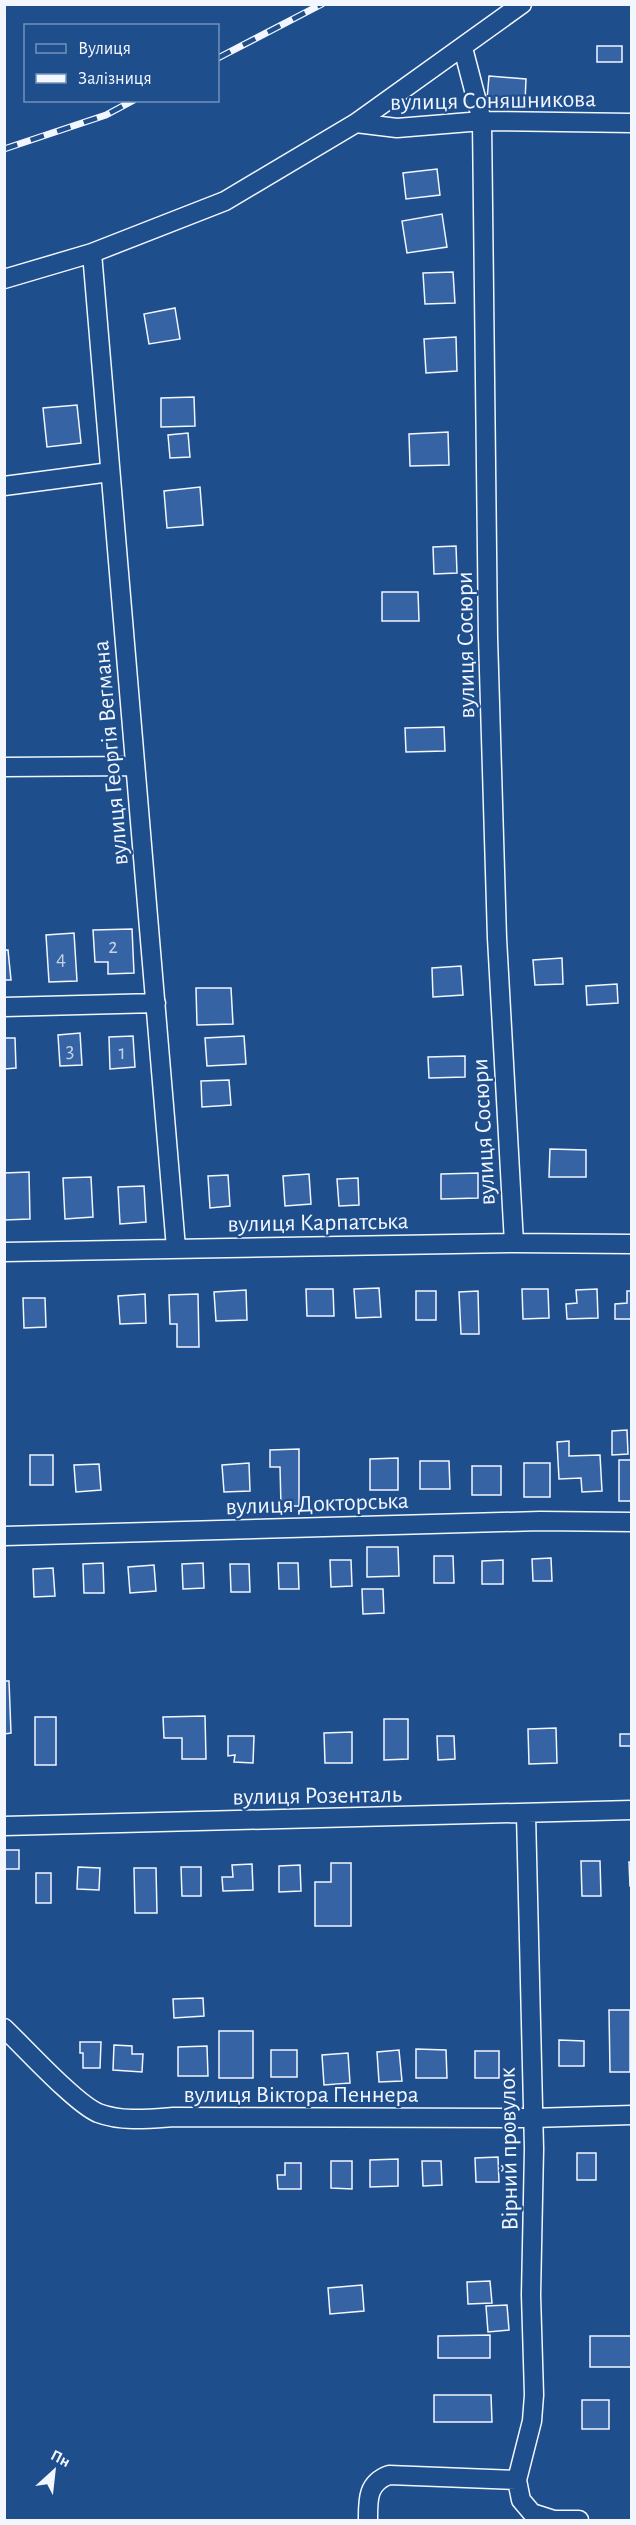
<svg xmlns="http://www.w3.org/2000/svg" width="636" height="2525" viewBox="0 0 636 2525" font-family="'Alegreya Sans',sans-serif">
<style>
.building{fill:#3563a3;stroke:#f2f6ff;stroke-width:1.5}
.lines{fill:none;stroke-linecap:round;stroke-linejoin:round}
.street-casing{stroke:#f2f6ff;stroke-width:21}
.street{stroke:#1f4e8c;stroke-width:18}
.rail-casing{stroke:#f2f6ff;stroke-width:7}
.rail{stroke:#1f4e8c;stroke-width:4.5;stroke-dasharray:14;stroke-linecap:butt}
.labels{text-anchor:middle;stroke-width:4.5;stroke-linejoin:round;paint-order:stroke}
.number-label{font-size:21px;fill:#c3d1e8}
.street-label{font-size:24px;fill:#f2f6ff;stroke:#1f4e8c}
</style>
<rect width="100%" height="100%" fill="#1f4e8c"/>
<path class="building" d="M597,46H622V62H597Z
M489,76L526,79L525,102L487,100Z
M437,169L440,195L406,199L403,173Z
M442,214L447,247L407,253L402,221Z
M453,272L455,303L425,304L423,273Z
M175,308L180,339L149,344L144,314Z
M456,337L457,371L426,373L424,339Z
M194,397L195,426L161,427V398Z
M77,405L81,443L47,447L43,408Z
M448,432L449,465L410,466L409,434Z
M188,433L190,457L170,458L168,435Z
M200,487L203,525L167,528L164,491Z
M456,546L457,573L434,574L433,547Z
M382,592H418L419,621H382Z
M444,727L445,751L406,752L405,728Z
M132,929L134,973L108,974V962H95L93,930Z
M74,933L77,981L49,982L46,935Z
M4,950H8L11,980H4Z
M562,958L563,984L535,985L533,960Z
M461,966L463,995L433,997L432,968Z
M617,984L618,1003L587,1005L586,986Z
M196,988H231L233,1024L197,1025Z
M80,1033L82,1065L60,1066L58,1035Z
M133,1036L135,1067L110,1069L109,1037Z
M244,1036L246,1064L207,1066L205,1038Z
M4,1038H15L16,1068L4,1069Z
M465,1056V1077L429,1078L428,1057Z
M229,1080L231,1105L202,1107L201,1081Z
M550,1149L586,1150V1177H549Z
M29,1172L30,1219L4,1220V1173Z
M478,1173V1198L441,1199V1174Z
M309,1174L311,1204L285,1206L283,1176Z
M228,1175L230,1206L210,1208L208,1176Z
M91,1177L93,1217L65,1219L63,1178Z
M358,1178L359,1205L339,1206L337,1179Z
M144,1186L146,1222L120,1224L118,1187Z
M379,1288L381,1317L356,1318L354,1289Z
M306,1289H333L334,1316H307Z
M522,1289H548L549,1318L523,1319Z
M597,1289L598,1318L567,1319L566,1304L577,1303L576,1290Z
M246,1290L247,1320L216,1321L214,1292Z
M416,1291H436V1320H416Z
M478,1291L479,1334H461L459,1292Z
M627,1291H632V1319H615V1304L627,1303Z
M145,1294L146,1323L120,1324L118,1296Z
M198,1294L199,1347H177V1324H170L169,1295Z
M23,1298H45L46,1327L24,1328Z
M627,1430L628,1454L612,1455V1431Z
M569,1441V1456L600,1455L602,1491L582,1492L581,1478L559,1479L557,1442Z
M299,1449V1506H281L280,1467H270V1450Z
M30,1455H53V1485H30Z
M398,1458V1490H370V1459Z
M619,1460H632V1501H619Z
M420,1461H449L450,1489H420Z
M249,1463L250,1491L224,1492L222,1465Z
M524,1463H550V1497H524Z
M99,1464L101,1490L76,1492L74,1465Z
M472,1466H501V1495H472Z
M367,1547H398L399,1576L367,1577Z
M434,1556H453L454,1583H434Z
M551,1558L552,1581H533L532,1559Z
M330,1560H351L352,1586L331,1587Z
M503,1560V1584H482V1561Z
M103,1563L104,1593H84L83,1564Z
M203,1563L204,1588L183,1589L182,1564Z
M278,1563H298L299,1589H279Z
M230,1564H249L250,1592H231Z
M154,1565L156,1591L130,1593L128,1567Z
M53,1568L55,1596L34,1597L33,1569Z
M362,1589H383L384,1613L363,1614Z
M4,1681H9L11,1733L4,1734Z
M205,1716L206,1759H182V1738H164L163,1717Z
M35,1717H56V1765H35Z
M384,1719H408V1759L384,1760Z
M556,1728L557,1763L529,1764L528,1729Z
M352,1732V1763H325L324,1733Z
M620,1734H632V1758L631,1746H620Z
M228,1736H254L253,1763L234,1762L235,1755L228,1756Z
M437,1736H454L455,1759L438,1760Z
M4,1850H19V1869H4Z
M581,1861H600L601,1896H582Z
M629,1862H632V1886H630Z
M331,1863H351V1926H315V1882H331Z
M252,1864L253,1890L223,1891L222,1877H233L232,1865Z
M300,1865L301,1891L279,1892V1866Z
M78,1867L100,1868L99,1890L77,1889Z
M181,1867H201V1896H182Z
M134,1868H156L157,1913H135Z
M36,1873H51V1903H36Z
M203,1998L204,2016L174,2018L173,1999Z
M609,2010H630V2072H610Z
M219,2031H253V2078H219Z
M559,2040L584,2041V2066H559Z
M80,2042H101L100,2068H83V2053H80Z
M114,2045L132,2046V2054H143L142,2072L113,2070Z
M207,2046L208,2076H178V2047Z
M416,2049L446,2050L447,2078H416Z
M271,2050H297V2077H271Z
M399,2050L402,2081L379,2082L377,2052Z
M475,2051H499V2078H475Z
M348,2053L350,2083L324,2085L322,2055Z
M577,2153H596V2180H577Z
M498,2157L499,2182H476L475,2158Z
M398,2159V2186L370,2187V2160Z
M331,2161H352V2189L331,2188Z
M422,2161H441L442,2185L423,2186Z
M285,2163H301V2189H278L277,2175H285Z
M490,2281L492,2303L468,2304L467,2282Z
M362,2285L364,2311L330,2314L328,2288Z
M507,2305L509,2330L488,2332L486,2306Z
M490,2335V2358H438V2336Z
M590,2336H632V2367H590Z
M434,2395H491L492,2422H434Z
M582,2400H609V2429H582Z"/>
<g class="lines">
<g class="street-casing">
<path id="street" d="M463,48L482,121L488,637L497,938L514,1243
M356,123L397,128L482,121L632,123
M92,253L176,1248
M4,279L92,253L225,201L356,123L522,4
M4,486L110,472
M4,767L135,766
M4,1007L156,1003
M4,1252L514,1243L632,1244
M4,1536L540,1521L632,1522
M526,1814L534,2149L531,2295L534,2395L532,2421L517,2480L521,2500L532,2513L554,2520H579
M4,1826L632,1810
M4,2028C25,2048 75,2103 98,2113C122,2122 148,2119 173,2117L532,2118L632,2115
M368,2520C368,2500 367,2483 389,2475L517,2480"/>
</g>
<use href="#street" class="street"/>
<g class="rail-casing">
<path id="rail" d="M218,58L322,4
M4,149L106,115L134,100"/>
</g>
<use href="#rail" class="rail"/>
</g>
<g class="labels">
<g class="number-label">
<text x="113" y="953">2</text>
<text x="61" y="965">4</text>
<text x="70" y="1057">3</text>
<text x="122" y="1059">1</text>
</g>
<g class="street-label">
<text transform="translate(493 100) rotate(-1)" y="8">вулиця Соняшникова</text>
<text transform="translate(465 645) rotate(-91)" y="8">вулиця Сосюри</text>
<text transform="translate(110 753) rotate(-95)" y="8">вулиця Георгія Вегмана</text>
<text transform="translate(483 1132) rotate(-93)" y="8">вулиця Сосюри</text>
<text transform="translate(318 1222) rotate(-1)" y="8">вулиця Карпатська</text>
<text transform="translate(317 1503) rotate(-2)" y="8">вулиця Докторська</text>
<text transform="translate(317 1795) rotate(-1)" y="8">вулиця Розенталь</text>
<text x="301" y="2102">вулиця Віктора Пеннера</text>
<text transform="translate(508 2149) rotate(-91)" y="8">Вірний провулок</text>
</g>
</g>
<rect width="636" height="2525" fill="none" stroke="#f2f6ff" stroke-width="12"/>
<rect x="24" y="24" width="195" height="78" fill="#1f4e8c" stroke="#7391ba" stroke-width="1.5"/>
<rect x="36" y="44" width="30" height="9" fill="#1f4e8c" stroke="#7391ba" stroke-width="1.5"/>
<text x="78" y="54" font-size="18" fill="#f2f6ff">Вулиця</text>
<rect x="36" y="74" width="30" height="9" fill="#f2f6ff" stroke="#7391ba" stroke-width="1.5"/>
<text x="78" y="84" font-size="18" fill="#f2f6ff">Залізниця</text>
<g transform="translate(54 2471) rotate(27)" stroke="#1f4e8c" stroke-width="4.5" paint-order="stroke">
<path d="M0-4.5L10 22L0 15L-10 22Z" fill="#f2f6ff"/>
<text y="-9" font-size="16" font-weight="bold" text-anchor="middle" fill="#f2f6ff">Пн</text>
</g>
</svg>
